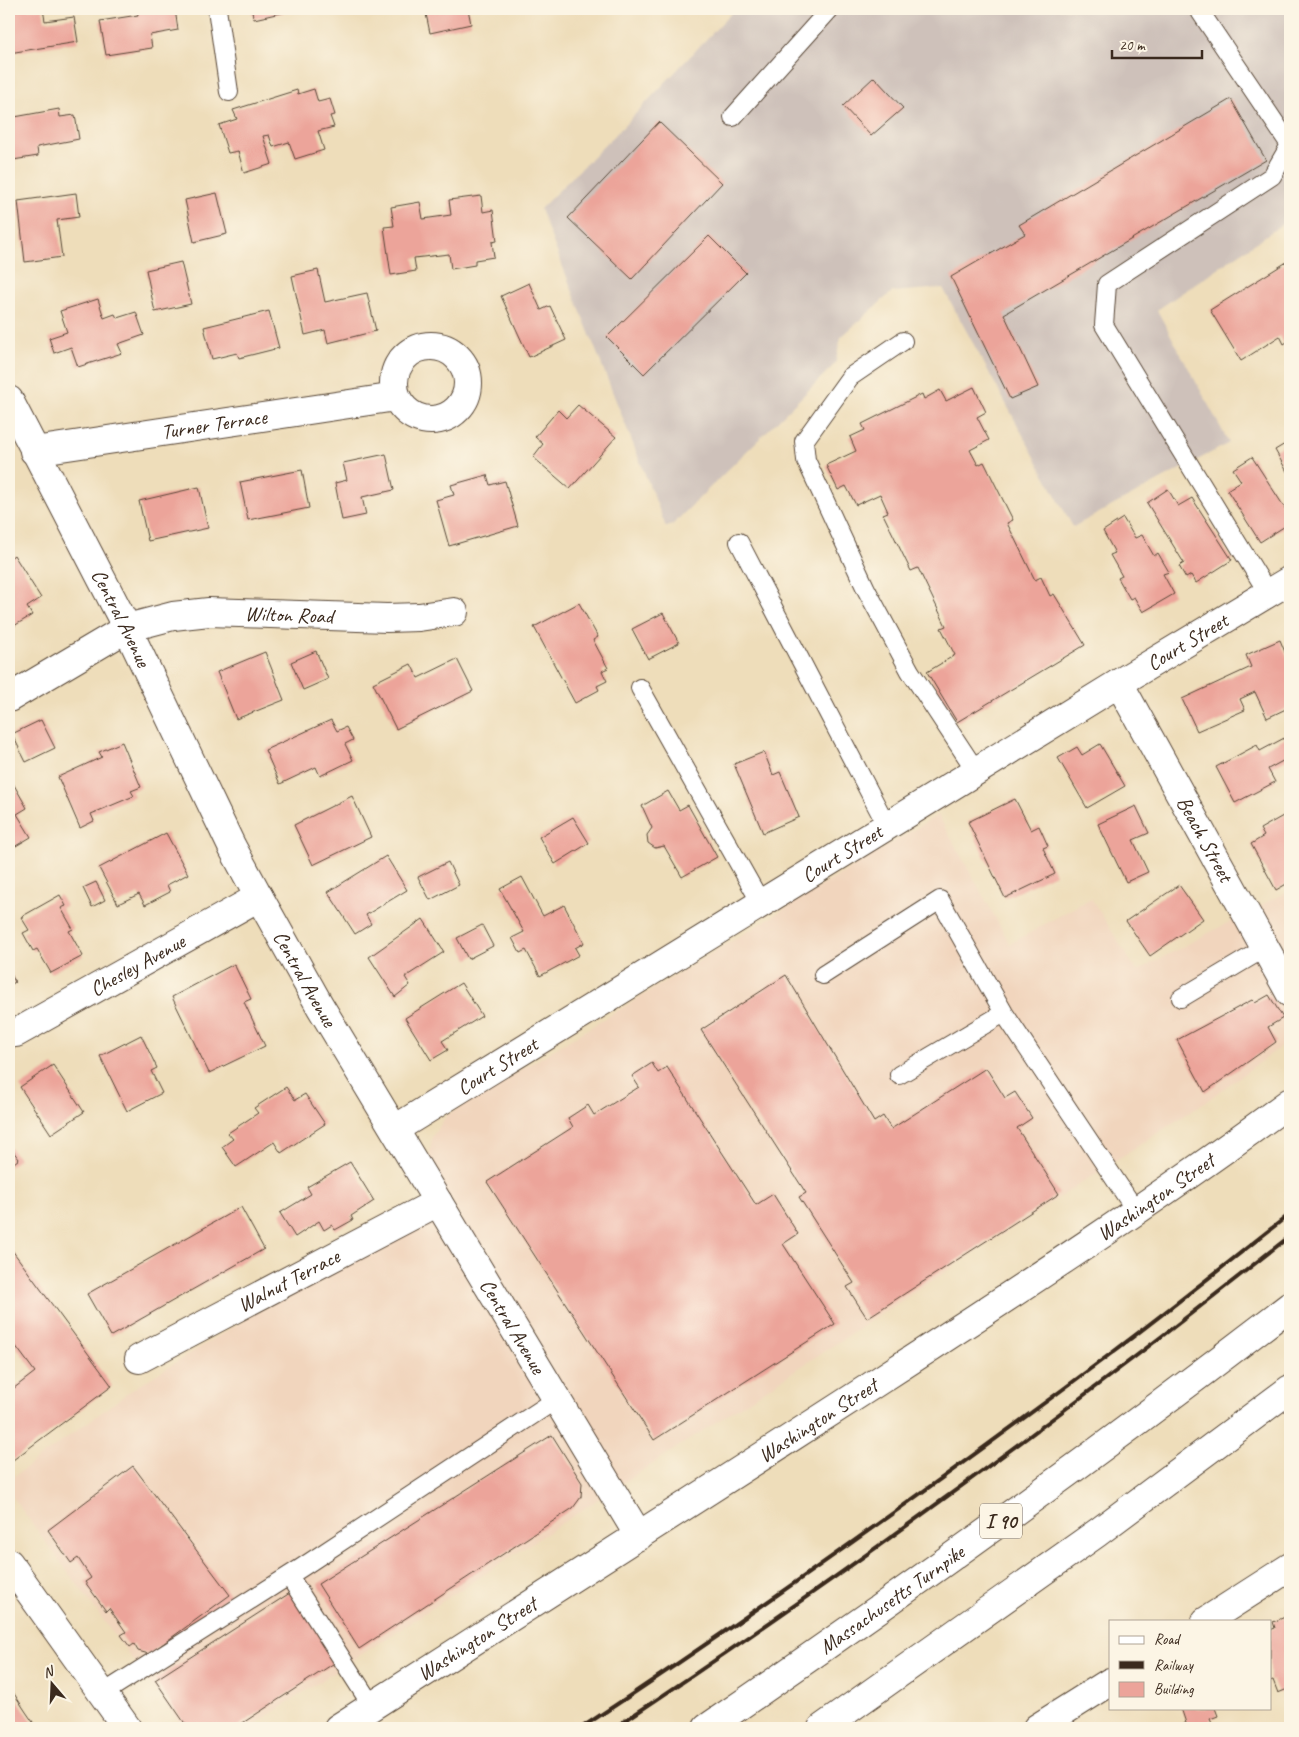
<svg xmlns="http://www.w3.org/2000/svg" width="1299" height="1737" viewBox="0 0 1299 1737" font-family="Caveat,sans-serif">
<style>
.built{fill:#f1d5bd}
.industrial{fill:#cec1ba}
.building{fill:#eca49a}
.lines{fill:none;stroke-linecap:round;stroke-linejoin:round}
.lane-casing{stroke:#564535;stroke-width:20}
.street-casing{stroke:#564535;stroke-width:30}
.secondary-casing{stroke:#564535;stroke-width:30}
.highway-casing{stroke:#564535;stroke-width:30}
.lane{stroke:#fff;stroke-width:18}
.street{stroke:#fff;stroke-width:28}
.secondary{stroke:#fff;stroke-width:28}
.highway{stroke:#fff;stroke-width:28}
.rail{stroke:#3b2a1e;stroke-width:4}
.labels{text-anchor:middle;stroke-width:5;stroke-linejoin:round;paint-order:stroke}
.shield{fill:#fcf5e5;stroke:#75675a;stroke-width:1}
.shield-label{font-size:20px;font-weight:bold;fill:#3b2a1e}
.street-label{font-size:21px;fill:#3b2a1e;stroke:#fcf5e5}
</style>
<rect width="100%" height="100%" fill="#fcf5e5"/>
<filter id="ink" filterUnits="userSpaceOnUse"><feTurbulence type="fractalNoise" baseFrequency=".02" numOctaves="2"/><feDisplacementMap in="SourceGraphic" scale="10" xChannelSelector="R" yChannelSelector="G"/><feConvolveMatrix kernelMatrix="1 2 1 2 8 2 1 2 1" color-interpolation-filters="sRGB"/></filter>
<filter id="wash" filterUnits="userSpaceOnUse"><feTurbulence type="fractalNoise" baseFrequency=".0096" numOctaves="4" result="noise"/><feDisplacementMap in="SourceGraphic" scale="20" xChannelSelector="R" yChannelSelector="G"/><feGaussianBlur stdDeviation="1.12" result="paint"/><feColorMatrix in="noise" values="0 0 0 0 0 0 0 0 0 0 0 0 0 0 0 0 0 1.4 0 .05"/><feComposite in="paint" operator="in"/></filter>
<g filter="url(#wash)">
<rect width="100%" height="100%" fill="#eeddba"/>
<path class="built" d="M938,815L1010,944L1091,898L1137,971L1290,890V1040L1205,1102L249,1728H183L9,1492V1480L136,1387L422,1210L432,1137L447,1115Z"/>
<path class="industrial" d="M735,9H1290V219L1157,310L1229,443L1073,527L943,288L892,292L841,337L835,364L672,525L666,527L540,209L623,127Z"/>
<g id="blocks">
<path class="building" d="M9,9H43L45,21L74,17L78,42L9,53Z
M137,9H175L178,30L150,35L152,48L106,55L100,21L138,15Z
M251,9H294V10L254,19Z
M425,9H468L471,24L430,33Z
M874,77L903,108L871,136L843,106Z
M314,89L318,102L330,99L335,115L330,116L334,127L318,131L324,150L295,159L289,142L273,147L269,135L263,136L272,164L244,173L238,151L228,153L219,125L237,119L233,110L297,90L298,94Z
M1231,99L1266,160L1004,314L1038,387L1010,399L951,277L1025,234L1019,225Z
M59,109L60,117L75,115L79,139L37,147L38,156L13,160L11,151H9V118Z
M659,122L722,183L632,279L568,218Z
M76,193L79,217L57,220L62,257L25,262L18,201Z
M217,193L227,234L194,242L185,200Z
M481,196L483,212L493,210L497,241L492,242L494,257L475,260V265L451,269L449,254L414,258L416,271L391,275L384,227L394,226L391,207L420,202L423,219L451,215L449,200Z
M709,236L746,273L644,374L607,337Z
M1290,260V340L1284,344L1280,336L1241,361L1210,310Z
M181,262L191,304L155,312L146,270Z
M318,270L325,302L367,293L376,331L328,343L325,330L305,335L292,276Z
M529,283L541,310L550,306L566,340L529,357L501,296Z
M98,299L104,318L115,314L117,318L136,312L144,335L118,344L122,353L78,367L71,347L54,353L49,338L67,332L60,311Z
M269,311L279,348L239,358L237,353L212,359L204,327Z
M974,387L986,412L977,417L989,440L970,450L978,465L984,462L1013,520L1007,523L1035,580L1041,577L1050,596L1054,594L1085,645L957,722L927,672L955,655L941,628L946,626L918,568L911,571L883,514L888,512L880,494L856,505L846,486L838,490L826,465L856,451L850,437L865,430L862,424L922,394L924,399L940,390L946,401Z
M578,405L616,437L570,489L533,457L543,444L535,437L558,410L566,418Z
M1290,441V477L1275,450Z
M386,454L394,490L362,497L366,515L342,520L335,483L347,480L343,463Z
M1252,457L1290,516V523L1260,542L1227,490L1241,481L1233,469Z
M302,470L309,508L248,520L240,482Z
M487,475L490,485L505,481L518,526L449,546L436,500L454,495L451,485Z
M199,487L208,528L148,541L139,501Z
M1168,489L1178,506L1192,498L1232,560L1196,583L1191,575L1186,578L1179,566L1184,563L1147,503Z
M1123,518L1135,538L1142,535L1154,556L1158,553L1169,572L1163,574L1174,594L1143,612L1134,597L1130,599L1118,578L1122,576L1110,555L1115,553L1103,531Z
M14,555L41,598L27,607L32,615L9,629V559Z
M579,603L598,637L593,640L608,668L602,671L607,681L597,686L599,690L575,703L534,627Z
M663,613L679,643L648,659L632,629Z
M1280,640L1287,657L1290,655V707L1267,718L1255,692L1240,699L1245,710L1197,731L1182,699L1251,667L1246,655Z
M316,651L328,679L303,690L291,662Z
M265,652L284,700L236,719L217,672Z
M457,659L473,691L396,729L373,683L411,664L418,678Z
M41,720L55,748L26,762L12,734Z
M331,720L337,731L346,727L353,740L345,744L353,760L320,776L316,767L280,784L265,750Z
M1288,736L1290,740V757L1268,769L1275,782L1235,803L1216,767L1257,745L1260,751Z
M122,742L141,787L131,791L134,796L91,814L94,821L80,828L58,777L102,757L99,752Z
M1100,744L1125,786L1087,808L1058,758L1077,747L1082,755Z
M764,752L773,775L780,772L799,817L763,833L734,764Z
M9,776L27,808L17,814L31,837L9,850Z
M668,791L679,810L688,805L717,857L682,877L664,846L655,848L648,843L647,835L652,828L642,806Z
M352,796L371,837L313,865L294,825Z
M1015,799L1031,830L1039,826L1048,846L1043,848L1055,874L1005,898L968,822Z
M1136,806L1149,833L1133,840L1148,872L1126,882L1098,824Z
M1290,812V882L1276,890L1251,844L1264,836L1260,829Z
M573,817L589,843L555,864L539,837Z
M166,833L188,874L167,885L170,892L145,905L139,894L118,904L99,868Z
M386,856L407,890L366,915L371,924L355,934L328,892Z
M448,862L459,885L430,900L418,877Z
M522,877L543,916L564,905L584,943L575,948L579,955L540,976L526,950L520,953L512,938L524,932L500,889Z
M96,882L105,900L92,907L83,888Z
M1179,885L1203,919L1150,956L1126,921Z
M60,895L66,906L61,908L73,929L69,931L83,956L51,973L37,949L33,951L23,933L29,930L21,917Z
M423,919L444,952L405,977L410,985L395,997L369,957Z
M482,925L493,946L468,959L457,938Z
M234,964L251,999L244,1002L265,1046L209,1073L172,997Z
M9,970L15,982L9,986Z
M786,975L874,1122L883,1116L891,1129L986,1068L1005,1098L1015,1092L1032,1118L1017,1128L1059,1194L867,1318L847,1287L854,1283L799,1197L806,1193L701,1030Z
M461,983L482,1016L442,1041L448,1050L431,1060L405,1018Z
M1269,995L1283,1018L1268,1027L1276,1042L1205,1092L1177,1040L1252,1000L1255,1003Z
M141,1035L157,1068L151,1071L162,1093L127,1111L100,1056Z
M652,1063L658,1073L667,1067L756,1205L773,1194L798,1234L783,1244L835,1324L654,1440L487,1182L573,1127L568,1118L588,1105L594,1115L639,1087L632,1076Z
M53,1065L84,1112L51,1134L20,1087Z
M286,1087L295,1100L305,1094L325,1124L281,1153L274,1142L236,1167L222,1147L233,1139L228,1133L258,1113L254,1108Z
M9,1146L19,1159L9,1167Z
M350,1162L374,1201L351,1216L353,1220L335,1230L332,1225L324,1230L319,1221L295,1237L280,1213L311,1194L307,1187Z
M241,1207L264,1249L111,1336L87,1294Z
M9,1246L112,1386L9,1463V1392L35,1372L9,1337Z
M552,1435L582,1483L581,1497L573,1508L359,1649L318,1584Z
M133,1466L230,1595L149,1654L138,1651L134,1644L130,1647L121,1635L126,1632L109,1608L106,1611L85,1582L91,1578L78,1558L71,1563L48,1530Z
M293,1591L339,1660L235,1728H188L155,1680Z
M1290,1615V1688L1278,1693L1273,1680L1270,1681V1630L1275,1628L1273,1622Z
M9,1686L26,1712L37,1728H9Z
M1181,1708H1215L1218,1716L1210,1719L1214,1728H1172L1186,1723Z"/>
</g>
</g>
<g filter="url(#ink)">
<use href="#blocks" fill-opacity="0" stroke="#564535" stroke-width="1"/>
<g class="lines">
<g class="lane-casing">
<path id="lane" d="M217,9L229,92
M1200,9L1201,13L1290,145L1272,176L1107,284L1104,325L1268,593
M733,117L830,9
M903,341L850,377L804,441L806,460L866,589L910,671L976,771
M739,542L887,826
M640,688L761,903
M823,975L940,900L1004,1013L1136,1211
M1181,998L1265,948
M899,1075L1004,1013
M289,1576L372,1706
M102,1694L301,1568L557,1399"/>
</g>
<g class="street-casing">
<g id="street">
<circle cx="431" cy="383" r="37"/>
<path id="s1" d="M9,400L127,628L232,847L259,897L320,1006L639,1536"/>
<path id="s2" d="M34,451L396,397"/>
<path id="s3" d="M1119,683L1290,993"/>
<path id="s4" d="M9,698L127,628L173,616L209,612L387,618L419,617L454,612"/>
<path id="s5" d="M16,1033L259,897"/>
<path id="s6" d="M395,1129L1119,683L1290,580"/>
<path id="s7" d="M139,1359L438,1202"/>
<path d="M1206,1621L1290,1567"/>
<path d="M1037,1728L1110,1682"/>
</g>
</g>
<g class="secondary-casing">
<g id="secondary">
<path d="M9,1563L127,1728"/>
<path id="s8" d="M338,1728C515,1614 692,1502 868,1388C1011,1295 1153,1203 1290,1102"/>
</g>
</g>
<g class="highway-casing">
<g id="highway">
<path id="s9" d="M707,1728C905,1593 1100,1452 1290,1306"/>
<path d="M822,1728L1097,1533L1290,1389"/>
</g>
</g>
<use href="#lane" class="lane"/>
<use href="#street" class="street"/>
<use href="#secondary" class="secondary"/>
<use href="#highway" class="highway"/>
<path class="rail" d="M581,1728C762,1609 939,1482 1113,1352C1173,1307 1231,1260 1290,1214
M614,1728C788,1613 958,1491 1124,1365C1180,1323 1235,1279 1290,1236"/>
</g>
</g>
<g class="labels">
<rect class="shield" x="980" y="1503.5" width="42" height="35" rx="4"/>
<g class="shield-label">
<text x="1001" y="1528">I 90</text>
</g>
<g class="street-label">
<text dy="7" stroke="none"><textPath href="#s2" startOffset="182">Turner Terrace</textPath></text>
<text dy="7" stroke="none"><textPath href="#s4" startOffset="301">Wilton Road</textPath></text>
<text dy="7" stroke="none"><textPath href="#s1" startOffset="245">Central Avenue</textPath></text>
<text dy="7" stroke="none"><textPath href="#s6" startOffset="930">Court Street</textPath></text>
<text dy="7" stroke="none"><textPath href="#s3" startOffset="178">Beach Street</textPath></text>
<text dy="7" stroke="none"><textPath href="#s6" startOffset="525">Court Street</textPath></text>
<text dy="7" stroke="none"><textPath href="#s5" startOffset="139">Chesley Avenue</textPath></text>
<text dy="7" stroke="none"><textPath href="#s1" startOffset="650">Central Avenue</textPath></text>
<text dy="7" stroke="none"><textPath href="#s6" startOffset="120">Court Street</textPath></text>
<text dy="7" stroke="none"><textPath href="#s8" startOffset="975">Washington Street</textPath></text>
<text dy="7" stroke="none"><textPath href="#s7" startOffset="169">Walnut Terrace</textPath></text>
<text dy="7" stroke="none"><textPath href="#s1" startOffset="1055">Central Avenue</textPath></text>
<text dy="7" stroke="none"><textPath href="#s8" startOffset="570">Washington Street</textPath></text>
<text dy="7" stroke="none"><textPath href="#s9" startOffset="225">Massachusetts Turnpike</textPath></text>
<text dy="7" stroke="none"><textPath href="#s8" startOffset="165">Washington Street</textPath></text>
</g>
</g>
<rect width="1299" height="1737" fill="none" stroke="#fcf5e5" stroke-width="30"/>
<rect x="1109" y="1620" width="162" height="90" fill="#fcf5e5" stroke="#afa495"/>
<rect x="1119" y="1636" width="25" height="8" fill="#ffffff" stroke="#afa495"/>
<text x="1154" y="1644" font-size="15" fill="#3b2a1e">Road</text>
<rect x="1119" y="1661" width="25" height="8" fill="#3b2a1e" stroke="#afa495"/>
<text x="1154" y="1670" font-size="15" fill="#3b2a1e">Railway</text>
<rect x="1119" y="1682" width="25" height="15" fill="#eca49a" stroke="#afa495"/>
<text x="1154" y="1694" font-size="15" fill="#3b2a1e">Building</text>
<g transform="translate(52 1684) rotate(341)" stroke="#fcf5e5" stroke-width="4" paint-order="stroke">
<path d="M0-4L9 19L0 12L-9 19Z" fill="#3b2a1e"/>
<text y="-8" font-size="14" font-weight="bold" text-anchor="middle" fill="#3b2a1e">N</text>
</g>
<path d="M1112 50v8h90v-8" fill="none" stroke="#3b2a1e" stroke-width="2.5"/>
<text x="1119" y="50" font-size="15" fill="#3b2a1e" stroke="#fcf5e5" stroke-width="4" paint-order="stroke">20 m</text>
</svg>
